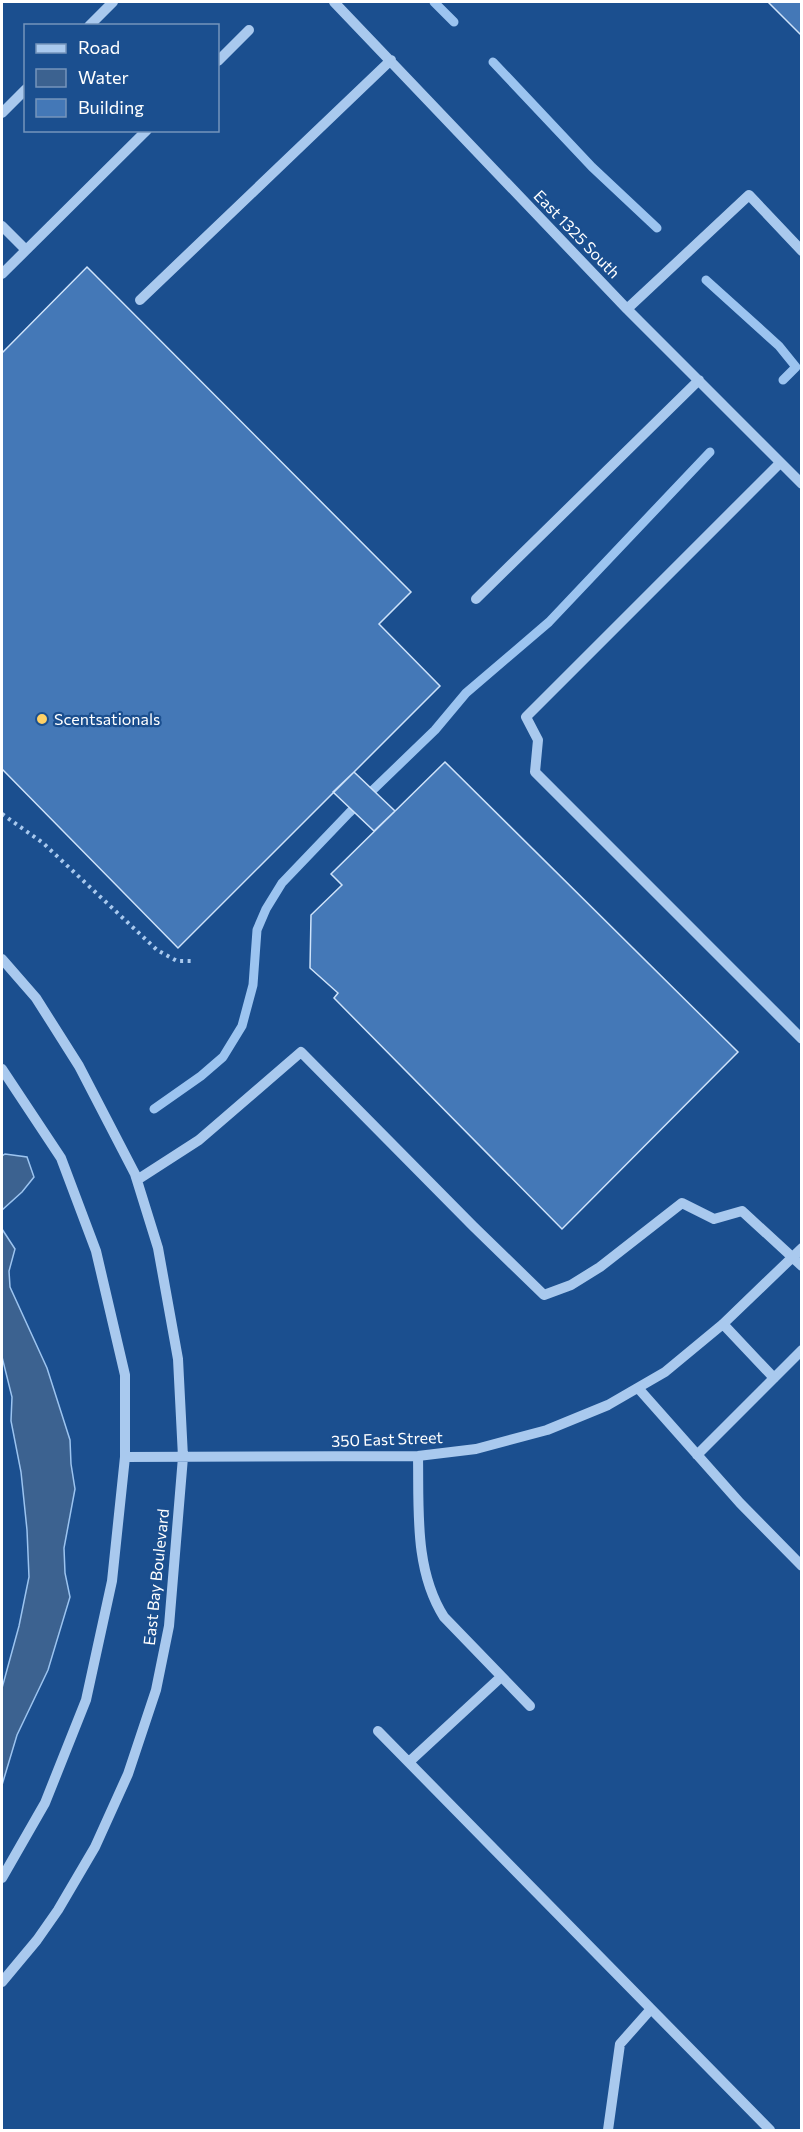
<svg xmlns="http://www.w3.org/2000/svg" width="803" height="2132" viewBox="0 0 803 2132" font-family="Commissioner,sans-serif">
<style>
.water{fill:#3c6290;stroke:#9cc4f0;stroke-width:1.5}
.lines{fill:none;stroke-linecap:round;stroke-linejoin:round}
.stream{stroke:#9cc4f0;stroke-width:9}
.building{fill:#4478b7;stroke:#cfe3fa;stroke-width:1.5}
.path{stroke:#a9c9ee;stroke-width:4;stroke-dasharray:3 4.5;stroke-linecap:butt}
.minor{stroke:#a9c9ee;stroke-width:10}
.poi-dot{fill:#ffd166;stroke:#1b4f8f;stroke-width:2}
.labels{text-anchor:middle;stroke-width:4.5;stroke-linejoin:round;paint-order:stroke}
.street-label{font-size:16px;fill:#fff;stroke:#1b4f8f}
.poi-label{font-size:16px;fill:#fff;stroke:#1b4f8f;text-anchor:start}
</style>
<rect width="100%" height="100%" fill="#1b4f8f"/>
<path class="water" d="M5,1154L27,1157L34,1177L22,1192L2,1210V1156Z
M2,1229L15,1249L9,1271L10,1287L47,1368L70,1440L71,1464L75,1489L64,1548L65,1573L70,1597L48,1670L17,1735L2,1785V1688L19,1626L29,1577L27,1530L21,1472L11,1421L12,1397L2,1357Z"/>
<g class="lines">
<path class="stream" d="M434,2L454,22
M493,62L592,167L657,228
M706,280L779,346L796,367L783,380
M154,1109L201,1076L223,1057L242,1026L253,985L257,930L266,909L282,883L349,813L435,730L466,693L549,622L710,452"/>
</g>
<path class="building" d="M768,2H802V36Z
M87,267L411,592L379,624L440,686L178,948L2,769V353Z
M445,762L738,1052L562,1229L334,998L338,993L310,968L311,915L342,885L331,874Z
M354,772L395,811L374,831L333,792Z"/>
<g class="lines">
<path class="path" d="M2,814L43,843L157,950L177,961H193"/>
<path class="minor" d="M334,2L627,309L802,484
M89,26L113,2
M218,61L249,30
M2,113L26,89
M2,226L26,250
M2,274L147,130
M140,300L391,60
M627,309L749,195L802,251
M780,463L526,717L538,740L535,772L802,1039
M476,599L699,380
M2,959L36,998L79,1066L135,1174L158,1248L178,1359L183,1457L169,1626L156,1690L128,1774L95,1847L58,1910L37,1940L2,1982
M2,1069L61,1158L96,1251L125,1375V1457L112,1581L86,1700L45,1803L2,1878
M137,1180L199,1140L301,1052L473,1226L544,1295L571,1285L600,1267L682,1203L714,1219L742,1211L802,1266
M723,1324L774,1378
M638,1388L740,1503L802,1566
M697,1455L802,1350
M418,1456C419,1509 414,1570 444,1617L530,1706
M125,1457L418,1456L476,1449L547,1430L608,1405L665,1372L723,1324L802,1248
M378,1731L770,2130
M409,1762L501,1677
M608,2130L620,2044L651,2009"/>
</g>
<circle class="poi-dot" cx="42" cy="719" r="6"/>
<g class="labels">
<g class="street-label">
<text transform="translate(577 234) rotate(46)" y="6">East 1325 South</text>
<text transform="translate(387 1439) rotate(-2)" y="6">350 East Street</text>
<text transform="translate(156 1577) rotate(-84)" y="6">East Bay Boulevard</text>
</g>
<g class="poi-label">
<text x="54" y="725">Scentsationals</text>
</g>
</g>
<rect width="803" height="2132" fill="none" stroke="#ffffff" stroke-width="6"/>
<rect x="24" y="24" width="195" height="108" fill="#1b4f8f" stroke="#7695bc" stroke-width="1.5"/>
<rect x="36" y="44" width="30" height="9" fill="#a9c9ee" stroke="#7695bc" stroke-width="1.5"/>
<text x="78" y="54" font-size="18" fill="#ffffff">Road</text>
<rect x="36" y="69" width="30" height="18" fill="#3c6290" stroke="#7695bc" stroke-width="1.5"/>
<text x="78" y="84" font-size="18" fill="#ffffff">Water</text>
<rect x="36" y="99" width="30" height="18" fill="#4478b7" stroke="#7695bc" stroke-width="1.5"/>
<text x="78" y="114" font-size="18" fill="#ffffff">Building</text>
</svg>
